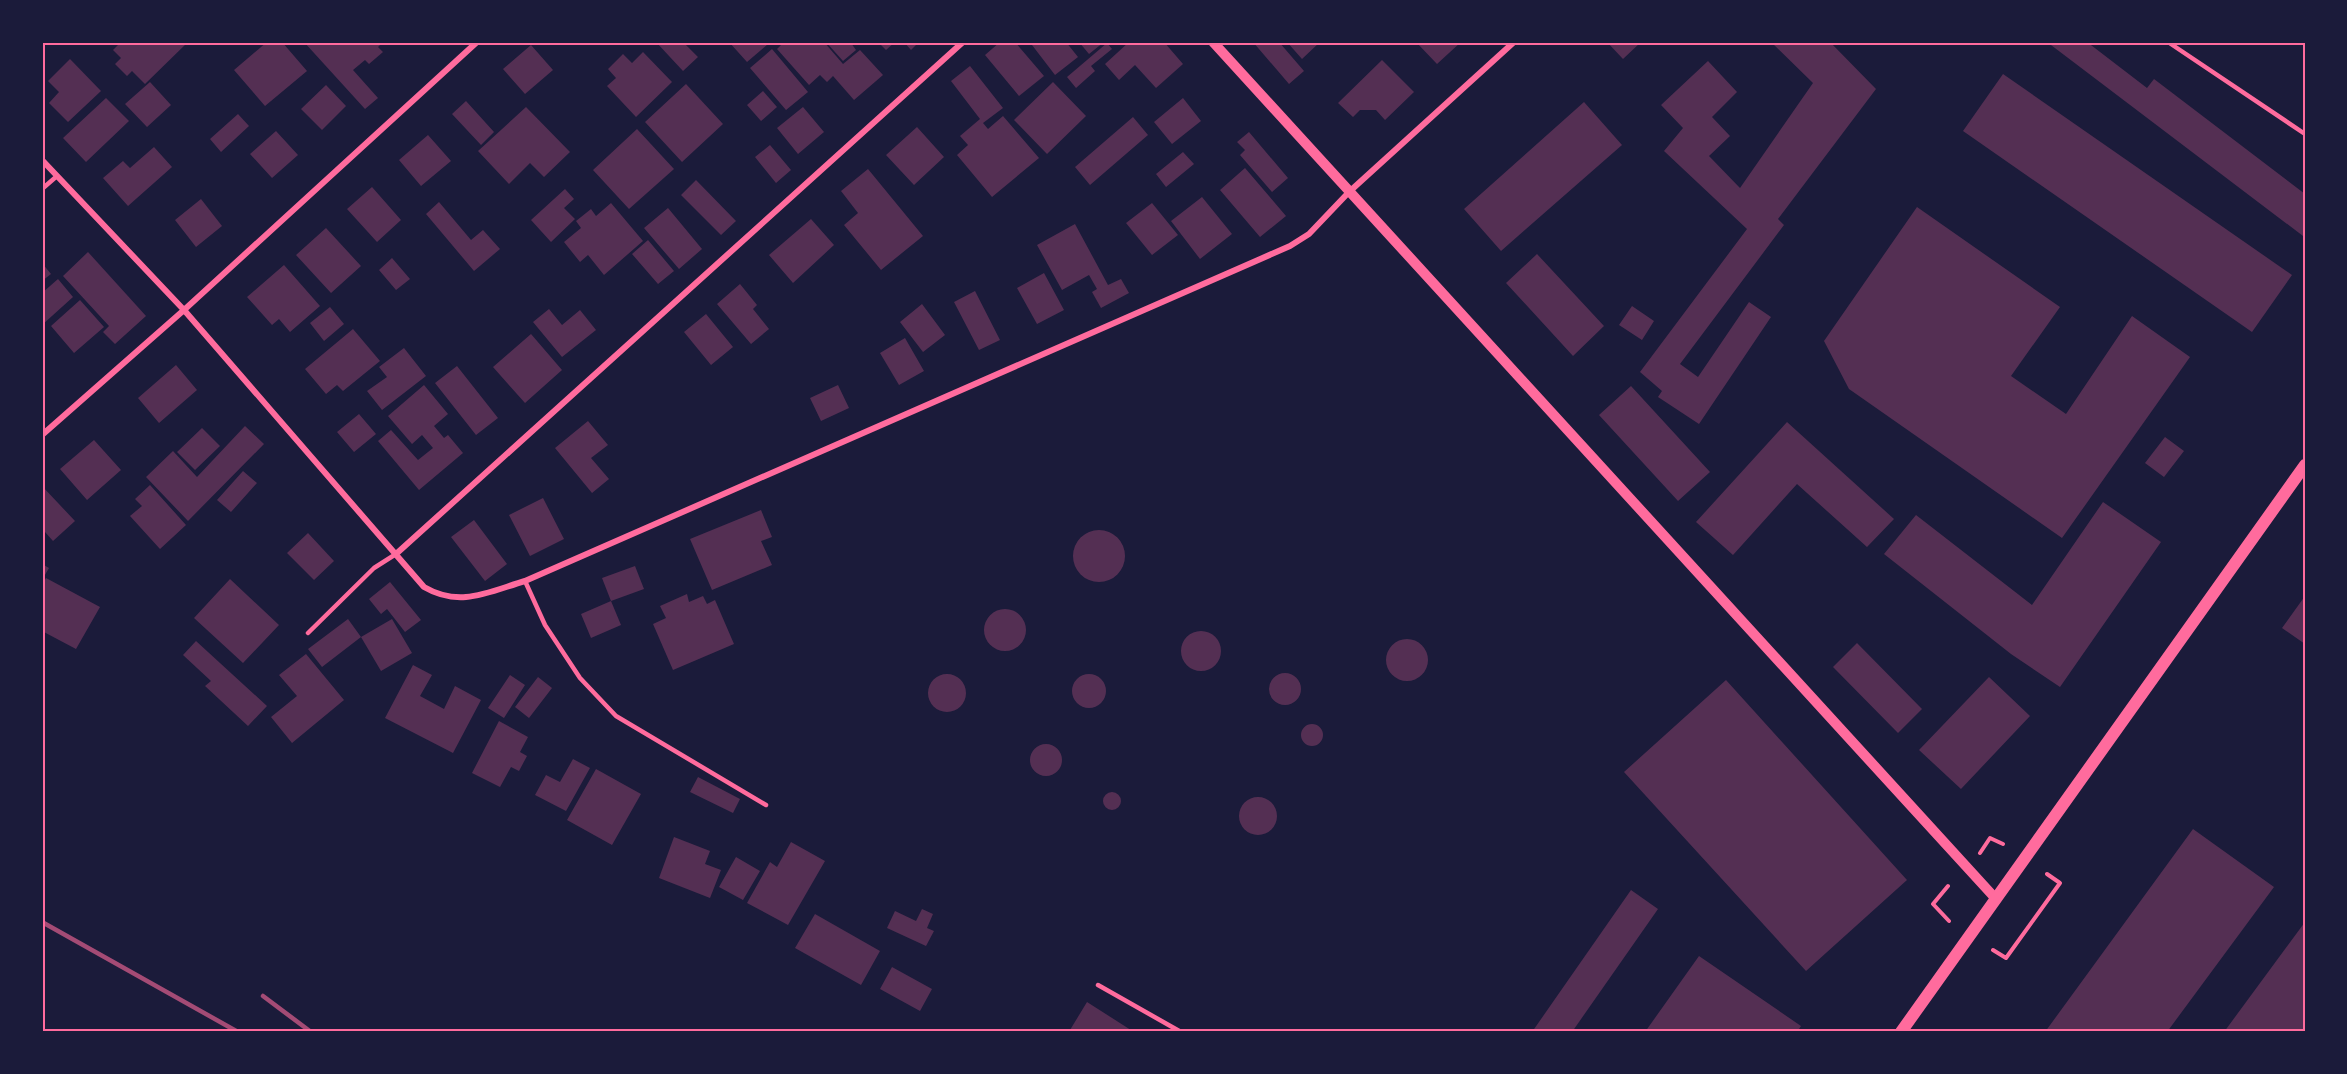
<svg xmlns="http://www.w3.org/2000/svg" width="2347" height="1074" viewBox="0 0 2347 1074" font-family="'PT Serif',serif">
<style>
.building{fill:#542f53}
.lines{fill:none;stroke-linecap:round;stroke-linejoin:round}
.path{stroke:#ff6b9d;stroke-width:4}
.service{stroke:#ff6b9d;stroke-width:4.5}
.minor{stroke:#ff6b9d;stroke-width:6}
.tertiary{stroke:#ff6b9d;stroke-width:10}
.secondary{stroke:#ff6b9d;stroke-width:12}
.rail{stroke:#a44b75;stroke-width:4.5}
.neatline{fill:none;stroke:#ff6b9d;stroke-width:2}
</style>
<rect width="100%" height="100%" fill="#1b1b3a"/>
<path class="building" d="M121,42H188L145,84L132,71L127,76L115,64L121,58L113,50Z
M267,42H282L307,71L265,106L234,70Z
M304,42H383L378,47L383,52L369,64L365,60L353,70L378,98L365,109Z
M656,42H683L698,57L683,71Z
M729,42H766L768,44L747,62Z
M784,42H824L843,64L860,50L883,75L854,100L833,76L827,82L820,75L809,85L777,49Z
M826,42H852L851,43L856,50L843,61Z
M878,42H895L886,50Z
M904,42H919L911,50Z
M1000,42H1015L1044,76L1019,96L985,55Z
M1036,42H1066L1078,57L1055,75L1032,45Z
M1079,42H1104L1089,54Z
M1129,42H1164L1183,64L1156,88L1135,65L1119,80L1105,64Z
M1253,42H1279L1304,71L1289,84Z
M1287,42H1320L1302,59Z
M1416,42H1461L1437,64Z
M1607,42H1641L1623,59Z
M1771,42H1830L1876,89L1778,219L1784,225L1680,364L1698,377L1749,302L1771,317L1699,424L1658,397L1662,391L1640,372L1747,229L1664,151L1683,128L1661,105L1708,61L1737,92L1712,117L1730,136L1709,156L1740,188L1813,83Z
M2047,42H2087L2147,88L2154,79L2305,194V233L2303,236Z
M1107,43L1112,49L1091,66L1095,71L1076,88L1067,77Z
M531,45L553,70L525,94L503,69Z
M772,49L808,92L786,110L750,68Z
M643,52L672,82L636,117L607,86L616,78L608,69L623,54L632,63Z
M70,59L101,91L68,122L49,103L59,92L48,81Z
M1382,60L1414,92L1385,120L1376,110H1360L1353,117L1338,103Z
M970,66L1003,108L983,123L988,129L1003,116L1039,158L992,197L957,155L968,145L960,136L980,119L951,81Z
M2003,74L2292,275L2252,332L1963,131Z
M150,82L171,105L147,127L125,104Z
M1053,82L1086,116L1047,154L1014,120Z
M686,84L723,124L682,162L645,122Z
M326,85L346,106L322,130L301,109Z
M763,91L777,107L761,121L747,105Z
M106,98L129,121L86,162L63,138Z
M1183,98L1201,121L1172,144L1154,122Z
M466,101L494,132L481,145L452,114Z
M1584,102L1622,145L1501,251L1464,209Z
M526,107L570,152L544,177L530,163L509,184L478,151Z
M803,107L824,132L798,154L777,128Z
M238,114L249,126L221,152L210,139Z
M1133,117L1148,135L1090,185L1075,167Z
M917,127L944,157L914,185L886,155Z
M637,129L674,169L629,209L593,170Z
M276,131L298,155L272,178L250,154Z
M1249,132L1288,178L1272,192L1240,155L1245,150L1237,142Z
M428,135L451,161L421,186L399,160Z
M770,145L791,170L776,183L755,157Z
M154,147L172,167L128,206L103,178L123,161L130,168Z
M1183,152L1194,164L1166,187L1156,174Z
M1245,168L1286,216L1260,237L1220,190Z
M868,169L923,236L881,270L844,225L858,213L841,191Z
M696,180L736,221L721,235L681,195Z
M372,187L401,220L377,242L347,209Z
M565,189L574,199L564,208L575,219L551,242L531,220Z
M1202,197L1232,234L1200,259L1171,221Z
M201,199L222,226L196,247L175,220Z
M439,202L471,240L483,230L500,249L474,271L426,214Z
M611,203L643,241L604,275L588,255L580,262L564,242L581,228L576,221L591,209L596,216Z
M1152,203L1178,235L1152,255L1126,223Z
M1917,207L2060,307L2011,376L2066,414L2132,316L2190,357L2062,538L1849,389L1824,341Z
M668,208L702,249L679,269L644,228Z
M811,219L834,245L793,283L769,255Z
M1075,224L1108,285L1121,279L1129,293L1101,308L1092,292L1097,289L1089,275L1062,290L1037,245Z
M326,228L361,266L331,293L296,255Z
M648,240L674,271L658,284L632,254Z
M88,252L146,316L115,344L103,332L109,326L63,276Z
M1537,254L1604,326L1573,356L1506,283Z
M392,258L410,279L396,290L379,270Z
M42,263L51,274L42,281Z
M284,265L320,306L290,332L279,319L272,325L247,297Z
M1044,273L1064,310L1037,324L1017,288Z
M58,279L73,297L42,325V293Z
M740,284L757,305L753,309L769,329L751,344L717,304Z
M975,291L1000,340L979,350L954,302Z
M80,300L104,327L74,353L51,326Z
M922,304L945,335L923,352L900,322Z
M1632,306L1654,321L1642,340L1619,325Z
M330,307L344,324L324,341L310,323Z
M549,309L562,325L580,310L596,330L562,357L533,322Z
M706,314L733,347L711,365L684,332Z
M353,329L380,361L343,391L337,385L326,394L305,369Z
M531,334L562,370L525,403L493,367Z
M905,338L924,371L899,385L880,353Z
M404,348L426,376L382,410L367,391L387,377L379,367Z
M176,365L197,390L159,423L138,398Z
M457,366L498,418L476,435L435,383Z
M424,385L448,414L434,426L444,438L448,435L463,453L419,490L378,441L391,430L418,460L433,448L422,435L412,444L388,416Z
M838,385L849,408L821,421L810,398Z
M1631,386L1710,472L1678,501L1599,415Z
M359,414L376,434L354,452L337,432Z
M588,421L608,445L591,458L609,479L592,493L555,448Z
M1787,422L1894,519L1867,547L1797,484L1733,555L1696,522Z
M245,426L264,444L188,521L146,477L173,451L197,477Z
M202,428L220,446L195,470L177,452Z
M2165,437L2184,451L2164,477L2145,463Z
M94,440L121,470L87,500L60,469Z
M243,471L257,483L231,512L217,500Z
M150,485L186,525L160,549L130,516L142,506L135,499Z
M42,486L75,521L53,541L45,532L42,534Z
M543,498L564,539L530,556L509,515Z
M2103,502L2161,542L2060,687L2011,654L1884,554L1916,515L2032,605Z
M761,510L772,537L761,541L772,565L712,590L690,539Z
M474,520L507,564L485,581L451,537Z
M1073 556a26 26 0 1 1 52 0a26 26 0 1 1-52 0Z
M308,533L334,561L314,580L287,553Z
M42,564L49,568L42,580Z
M635,566L644,589L611,601L602,578Z
M46,578L100,607L76,649L42,631V585Z
M230,579L279,625L243,663L194,618Z
M390,582L421,620L405,632L387,609L381,614L369,599Z
M687,594L689,602L703,596L707,604L715,600L734,644L673,670L653,624L666,618L660,606Z
M2305,596V644L2282,628Z
M611,601L621,625L591,638L581,614Z
M984 630a21 21 0 1 1 42 0a21 21 0 1 1-42 0Z
M348,619L361,637L322,667L308,649Z
M392,619L412,653L381,671L361,637Z
M1181 651a20 20 0 1 1 40 0a20 20 0 1 1-40 0Z
M1386 660a21 21 0 1 1 42 0a21 21 0 1 1-42 0Z
M196,641L267,706L248,726L205,686L211,681L183,655Z
M1857,643L1922,709L1898,733L1833,667Z
M306,654L344,700L292,743L271,717L297,696L279,675Z
M413,665L432,675L420,696L444,709L455,686L481,700L453,753L385,718Z
M1269 689a16 16 0 1 1 32 0a16 16 0 1 1-32 0Z
M928 693a19 19 0 1 1 38 0a19 19 0 1 1-38 0Z
M1072 691a17 17 0 1 1 34 0a17 17 0 1 1-34 0Z
M510,675L525,685L504,718L488,708Z
M538,677L552,688L529,718L515,707Z
M1989,677L2030,716L1961,789L1919,750Z
M1726,680L1907,880L1806,971L1624,772Z
M499,721L528,737L520,752L527,756L519,771L511,767L500,787L472,773Z
M1301 735a11 11 0 1 1 22 0a11 11 0 1 1-22 0Z
M1030 760a16 16 0 1 1 32 0a16 16 0 1 1-32 0Z
M573,759L590,768L566,811L535,795L546,775L560,782Z
M596,769L641,794L612,845L567,820Z
M698,777L740,799L733,813L690,792Z
M1103 801a9 9 0 1 1 18 0a9 9 0 1 1-18 0Z
M1239 816a19 19 0 1 1 38 0a19 19 0 1 1-38 0Z
M2193,829L2274,887L2167,1032H2045Z
M674,837L710,851L705,864L721,870L710,898L659,878Z
M791,842L825,861L788,925L747,903L770,862L777,867Z
M736,857L760,871L743,900L719,887Z
M1631,890L1658,909L1572,1032H1532Z
M922,909L933,914L927,928L934,931L926,946L887,928L895,911L916,921Z
M815,914L880,951L861,985L795,948Z
M2305,922V1032H2224Z
M1699,956L1801,1026L1797,1032H1645Z
M892,967L932,989L920,1011L880,989Z
M1087,1002L1134,1032H1074L1070,1030Z"/>
<g class="lines">
<path class="path" d="M1980,853L1990,838L2003,844
M1948,886L1933,904L1949,921
M1993,950L2006,958L2060,883L2047,874"/>
<path class="service" d="M2168,42L2305,134
M42,189L57,176
M525,581L545,625L580,678L616,716L766,805
M308,633L374,568L396,554
M1098,985L1181,1032"/>
<path class="minor" d="M42,160L184,310L424,587C460,608 488,592 525,581L1290,246L1309,234L1349,192L1514,42
M42,435L184,310L477,42
M396,554L963,42"/>
<path class="tertiary" d="M1213,42L1996,899"/>
<path class="secondary" d="M1901,1032L2305,465"/>
<path class="rail" d="M42,922L238,1032
M263,996L311,1032"/>
</g>
<rect width="2347" height="1074" fill="none" stroke="#1b1b3a" stroke-width="87"/>
<rect x="44" y="44" width="2260" height="986" class="neatline"/>
</svg>
